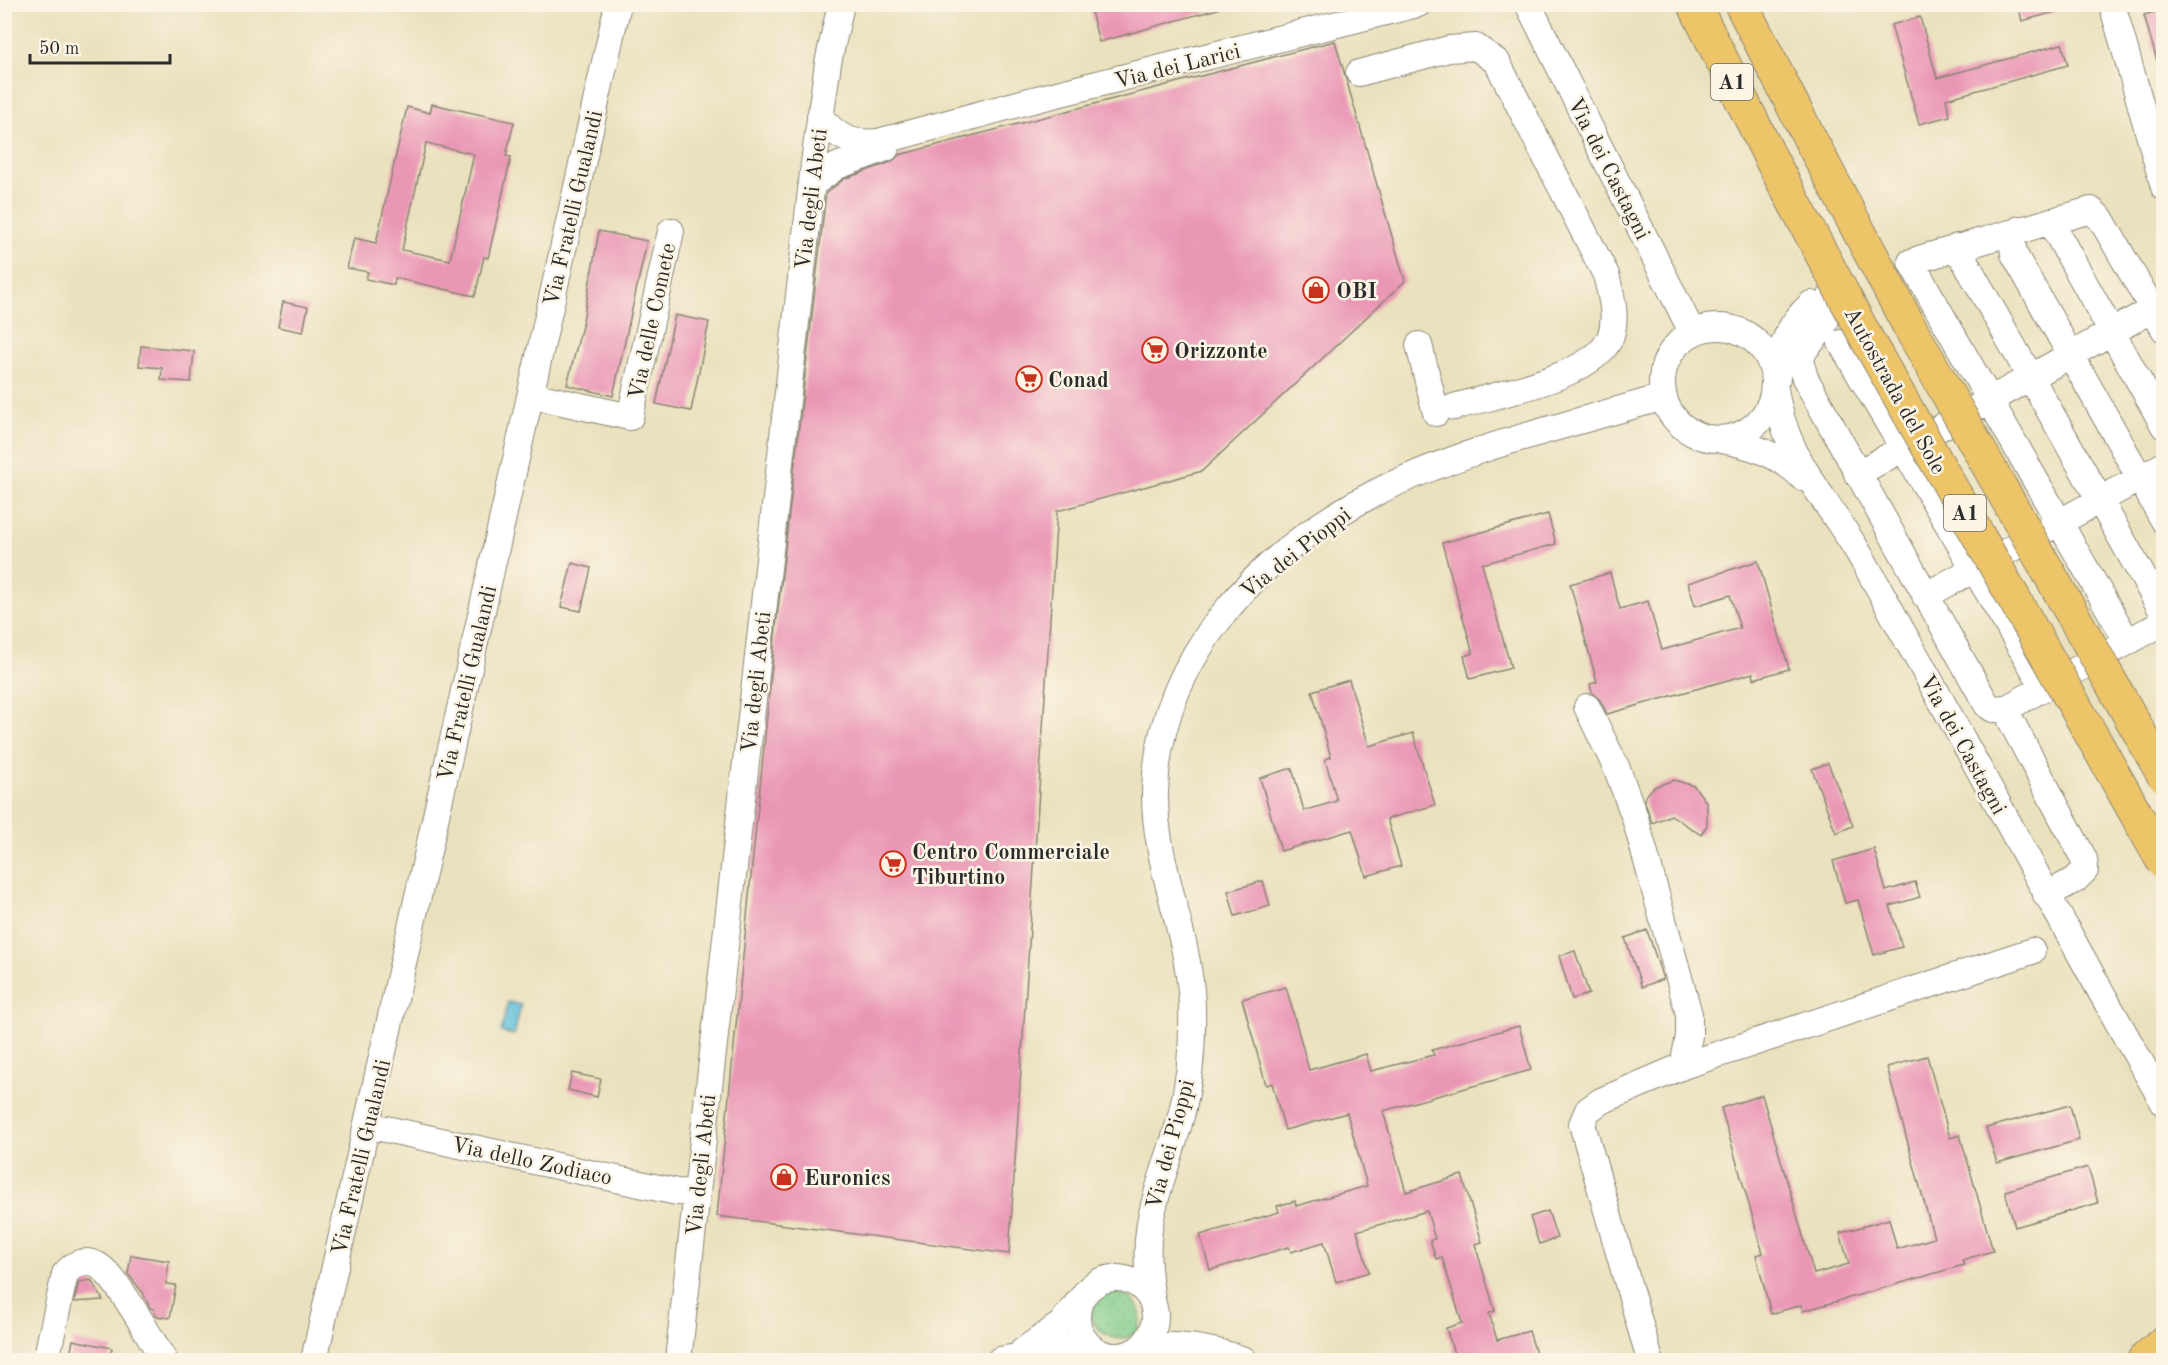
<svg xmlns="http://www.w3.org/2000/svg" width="2168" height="1365" viewBox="0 0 2168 1365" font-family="'Old Standard TT',serif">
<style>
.grass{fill:url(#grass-dots);stroke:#557c5a;stroke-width:1.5}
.water{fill:#5fc0dd;stroke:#457684;stroke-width:1.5}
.building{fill:#ea97b6;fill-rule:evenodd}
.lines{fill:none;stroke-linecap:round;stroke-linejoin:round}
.minor-casing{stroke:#8a8674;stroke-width:28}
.major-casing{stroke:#8a8674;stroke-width:35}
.highway-casing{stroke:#8a8674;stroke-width:35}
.minor{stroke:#fff;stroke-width:26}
.major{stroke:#eec469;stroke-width:33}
.highway{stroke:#eec469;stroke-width:33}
.highway-bridge-casing{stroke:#8a8674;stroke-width:35;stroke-linecap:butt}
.highway-bridge{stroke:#eec469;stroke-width:33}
.labels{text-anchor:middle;stroke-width:5;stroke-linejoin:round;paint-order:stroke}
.shield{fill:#fcf5e5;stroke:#6a6863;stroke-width:1.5}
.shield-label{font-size:21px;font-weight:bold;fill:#2b2b2b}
.street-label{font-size:22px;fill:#2b2b2b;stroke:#fcf5e5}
.poi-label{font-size:22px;font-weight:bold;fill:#2b2b2b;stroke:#fcf5e5;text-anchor:start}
</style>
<defs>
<pattern id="grass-dots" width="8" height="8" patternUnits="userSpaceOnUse" patternTransform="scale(1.5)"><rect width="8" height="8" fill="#7fcc8a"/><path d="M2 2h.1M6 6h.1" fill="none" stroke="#6eaf77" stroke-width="1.8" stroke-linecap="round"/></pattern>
</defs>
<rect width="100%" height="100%" fill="#fcf5e5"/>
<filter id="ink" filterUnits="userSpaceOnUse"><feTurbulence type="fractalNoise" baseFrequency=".0167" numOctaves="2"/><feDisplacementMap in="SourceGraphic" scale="12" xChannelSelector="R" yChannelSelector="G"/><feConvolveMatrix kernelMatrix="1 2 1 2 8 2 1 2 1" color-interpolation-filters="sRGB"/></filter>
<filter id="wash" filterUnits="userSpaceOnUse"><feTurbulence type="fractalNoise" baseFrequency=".008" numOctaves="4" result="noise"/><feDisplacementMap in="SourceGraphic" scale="24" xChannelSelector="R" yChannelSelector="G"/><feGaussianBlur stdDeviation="1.35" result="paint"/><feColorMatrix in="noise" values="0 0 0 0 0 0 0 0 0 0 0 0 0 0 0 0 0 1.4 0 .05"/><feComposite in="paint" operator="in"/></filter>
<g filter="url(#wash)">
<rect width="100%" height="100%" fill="#eae1be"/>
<path class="grass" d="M1116,1292C1132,1295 1145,1308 1139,1326C1120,1365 1054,1302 1116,1292Z"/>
<path class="water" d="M508,1002L521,1005L514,1035L501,1032Z"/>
<g id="blocks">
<path class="building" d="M1089,4H1218V9L1099,42Z
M2018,4H2065L2066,9L2022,21Z
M2163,10V68H2159L2144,15Z
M1920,17L1937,78L2062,44L2068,65L1946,99L1950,116L1919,124L1891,25Z
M1335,41L1405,281L1202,471L1057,511L1009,1254L717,1216L775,636L826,193L844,179L891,162L899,155Z
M432,104L514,122L506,156L511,157L488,258L484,257L475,296L395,278L394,285L366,279L368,272L347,268L354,238L376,243L407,107L430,113ZM426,143L474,154L450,260L402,250Z
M599,231L647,241L613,396L567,385L582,326Z
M283,302L308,307L303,332L278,327Z
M675,315L709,322L691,411L656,404Z
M141,346L194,351L191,382L161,380L162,368L139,366Z
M1548,514L1556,544L1482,564L1511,668L1470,679L1464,656L1473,653L1442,543Z
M1758,561L1789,669L1754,679L1753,673L1607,714L1600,700L1592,693L1590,684L1597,682L1570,584L1610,573L1620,609L1648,601L1662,650L1740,628L1730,595L1695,606L1688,583Z
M572,563L591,568L581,611L561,607Z
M1349,680L1369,746L1413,733L1435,805L1387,819L1401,866L1366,876L1352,830L1281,851L1260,778L1292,768L1304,811L1337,801L1325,759L1331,757L1312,691Z
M1828,763L1853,826L1836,833L1812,769Z
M1674,780L1694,786L1707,803V825L1701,835L1671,815L1652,823L1644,800L1646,795L1654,787Z
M1874,849L1886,891L1915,882L1920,897L1890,906L1902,947L1874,955L1858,900L1845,903L1833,861Z
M1263,881L1270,906L1235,916L1228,891Z
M1647,930L1663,979L1642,987L1625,938Z
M1575,951L1589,994L1572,999L1559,956Z
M1286,987L1309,1070L1366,1054L1371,1071L1434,1055L1432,1050L1519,1026L1531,1070L1383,1111L1406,1192L1462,1175L1482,1242L1475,1244L1495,1311L1489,1313L1497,1340L1529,1331L1538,1360H1456L1446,1328L1462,1323L1442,1257L1436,1259L1430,1240L1435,1239L1427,1211L1357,1231L1369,1272L1336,1282L1324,1242L1291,1252L1289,1247L1210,1270L1200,1235L1279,1212L1277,1206L1295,1201L1296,1206L1367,1186L1347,1113L1285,1130L1272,1083L1266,1085L1242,999Z
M1927,1056L1950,1138L1960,1135L1993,1251L1962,1260L1964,1265L1803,1311L1801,1305L1771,1314L1756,1255L1763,1253L1721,1108L1762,1095L1814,1274L1849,1264L1840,1233L1889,1219L1897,1249L1934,1238L1887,1067Z
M572,1073L601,1079L597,1097L568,1090Z
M2070,1105L2079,1140L1997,1163L1986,1128Z
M2088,1167L2098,1203L2015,1227L2005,1191Z
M1548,1211L1557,1238L1539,1244L1530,1217Z
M131,1255L169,1261L166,1284L176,1285L170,1318L155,1316L154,1309L150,1308L143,1293L128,1274Z
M91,1280L103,1300L74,1302L79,1282Z
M73,1340L112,1348L109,1360H69Z"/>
</g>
</g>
<g filter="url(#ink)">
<use href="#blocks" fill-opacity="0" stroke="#8a8674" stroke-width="1.5"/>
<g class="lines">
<g class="minor-casing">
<path id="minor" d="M1528,4L1692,332
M2112,4L2164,187
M1359,73L1449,49L1476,47L1497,62L1606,275C1611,295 1618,317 1610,338C1594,377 1494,395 1454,407
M820,117C837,137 851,145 878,142L1025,102L1418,4
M811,185L837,166L886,148
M2050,221L2164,426
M2020,229L2012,239L2014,254L2164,521
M1957,247L2164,614
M1919,259L2091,210L2101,219L2164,329
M1911,262L2127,641
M1830,298C1828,307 1828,318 1823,327C1810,349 1795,347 1805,378L1987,705L1993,709L2007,708L2164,622
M1662 383a56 56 0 1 1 112 0a56 56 0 1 1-112 0Z
M1841,343L2044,687
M1419,345L1436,413
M1777,378C1781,346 1787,326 1811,304
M1774,383C1783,450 1813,482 1848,536C1868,566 1884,599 1902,631C1991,787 2073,947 2164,1103
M531,395L630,417L671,231
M1721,440C1752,445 1781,455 1803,478
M1857,474L2153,309
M1925,596L2164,465
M1587,707L1617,769L1635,818L1689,1014V1036L1683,1066L1601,1101L1588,1110L1582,1124L1650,1360
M2011,721L2084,859L2085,870L2075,880L2046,895
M1683,1066L2032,951
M367,1125L677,1192L696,1193
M1077 1317a39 39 0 1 1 78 0a39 39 0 1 1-78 0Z
M1152,1299C1137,1221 1162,1188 1181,1116C1190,1081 1193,1043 1192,1007C1190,934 1154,866 1155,792C1158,658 1260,552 1375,493C1461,449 1569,425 1663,397
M1142,1347C1178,1343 1210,1348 1244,1360
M1023,1351L1060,1325L1080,1300
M46,1360L65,1274C73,1264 84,1258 97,1265C116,1274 151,1340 164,1360
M314,1360L618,4
M678,1360L815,155L828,63L841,4
M1000,1360L1062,1349L1100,1353"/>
</g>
<g class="major-casing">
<path id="major" d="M2144,1360L2164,1342"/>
</g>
<g class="highway-casing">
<path id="highway" d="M1694,4L1771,159
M1741,4L1809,137"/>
</g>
<use href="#minor" class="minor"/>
<use href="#major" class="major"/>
<use href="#highway" class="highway"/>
<g class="highway-bridge-casing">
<path id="highway-bridge" d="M1809,137L1908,324L2164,776
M1771,159L1868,341L2164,863"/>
</g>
<use href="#highway-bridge" class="highway-bridge"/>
</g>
</g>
<defs>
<g id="shop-ring" transform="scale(1.35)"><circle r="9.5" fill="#fcf5e5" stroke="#c8321e" stroke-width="1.5"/><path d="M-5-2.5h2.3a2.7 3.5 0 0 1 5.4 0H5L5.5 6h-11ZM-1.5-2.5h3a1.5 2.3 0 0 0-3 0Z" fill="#c8321e"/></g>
<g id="supermarket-ring" transform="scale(1.35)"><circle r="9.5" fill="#fcf5e5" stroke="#c8321e" stroke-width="1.5"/><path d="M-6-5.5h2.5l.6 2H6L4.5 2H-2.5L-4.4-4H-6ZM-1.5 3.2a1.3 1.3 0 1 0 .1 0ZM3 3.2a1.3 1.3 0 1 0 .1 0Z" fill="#c8321e"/></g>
</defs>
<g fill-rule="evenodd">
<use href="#shop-ring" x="1316" y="290"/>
<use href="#supermarket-ring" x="1155" y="350"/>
<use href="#supermarket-ring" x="1029" y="379"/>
<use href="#supermarket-ring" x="893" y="864"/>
<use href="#shop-ring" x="784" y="1177"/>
</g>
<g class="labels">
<g class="shield">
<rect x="1711" y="64" width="42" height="36" rx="4.5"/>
<rect x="1944" y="495" width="42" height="36" rx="4.5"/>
</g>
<g class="shield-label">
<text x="1732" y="89">A1</text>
<text x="1965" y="520">A1</text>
</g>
<g class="street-label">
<text transform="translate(1177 65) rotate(-14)" y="8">Via dei Larici</text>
<text transform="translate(1610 168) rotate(63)" y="8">Via dei Castagni</text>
<text transform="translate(810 199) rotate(-83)" y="8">Via degli Abeti</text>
<text transform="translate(572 208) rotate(-77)" y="8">Via Fratelli Gualandi</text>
<text transform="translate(651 321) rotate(-78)" y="8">Via delle Comete</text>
<text transform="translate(1896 390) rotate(61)" y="8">Autostrada del Sole</text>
<text transform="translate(1295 552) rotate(-38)" y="8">Via dei Pioppi</text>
<text transform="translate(755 682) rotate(-84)" y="8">Via degli Abeti</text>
<text transform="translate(466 683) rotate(-77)" y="8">Via Fratelli Gualandi</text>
<text transform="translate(1964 744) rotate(61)" y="8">Via dei Castagni</text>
<text transform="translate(1169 1144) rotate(-75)" y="8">Via dei Pioppi</text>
<text transform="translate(360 1157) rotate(-77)" y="8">Via Fratelli Gualandi</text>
<text transform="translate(532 1160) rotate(12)" y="8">Via dello Zodiaco</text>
<text transform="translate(700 1165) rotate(-84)" y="8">Via degli Abeti</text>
</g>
<g class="poi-label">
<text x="1336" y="298">OBI</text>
<text x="1174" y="358">Orizzonte</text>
<text x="1048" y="387">Conad</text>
<text x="912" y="859">Centro Commerciale<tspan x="912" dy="25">Tiburtino</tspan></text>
<text x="804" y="1185">Euronics</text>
</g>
</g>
<rect width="2168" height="1365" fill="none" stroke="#fcf5e5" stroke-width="24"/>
<path d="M30 54v9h140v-9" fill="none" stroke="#2b2b2b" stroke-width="3"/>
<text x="39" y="54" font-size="18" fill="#2b2b2b" stroke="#fcf5e5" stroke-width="4.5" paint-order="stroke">50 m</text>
</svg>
